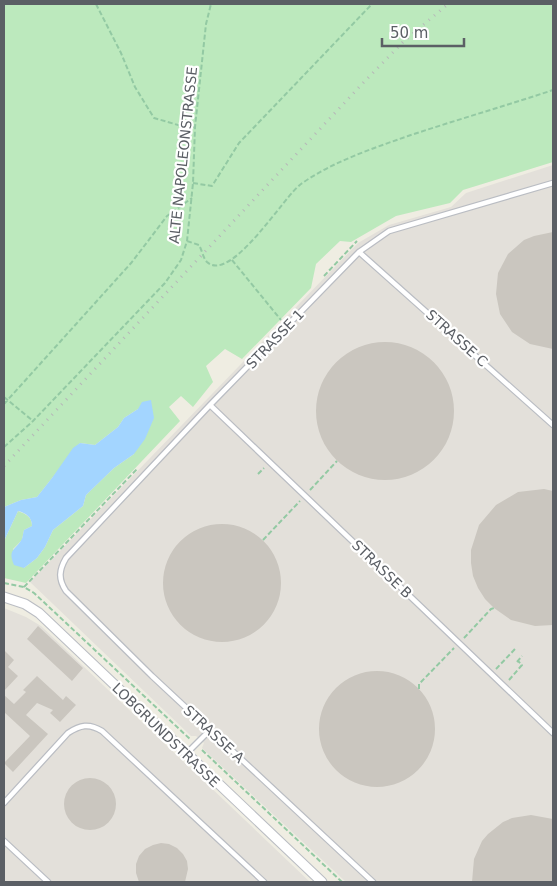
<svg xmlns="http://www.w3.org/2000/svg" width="557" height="886" viewBox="0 0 557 886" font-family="'DejaVu Sans',sans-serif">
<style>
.industrial{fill:#e3e0da}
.green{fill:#bce9bd}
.water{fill:#a3d5ff}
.building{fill:#cac6bf}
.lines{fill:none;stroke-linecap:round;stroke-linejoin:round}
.service-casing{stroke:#babdc3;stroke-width:7}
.minor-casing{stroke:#babdc3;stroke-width:11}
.path{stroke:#93c9a3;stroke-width:2;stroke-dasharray:5 2.5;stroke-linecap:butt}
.service{stroke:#fff;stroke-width:4.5}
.minor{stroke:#fff;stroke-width:9}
.rail{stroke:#b6b7b8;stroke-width:3;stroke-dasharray:1 6;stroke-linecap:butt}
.labels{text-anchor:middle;stroke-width:4.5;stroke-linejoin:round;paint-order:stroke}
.street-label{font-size:14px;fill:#5b5f65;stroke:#fff}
</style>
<rect width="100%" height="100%" fill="#efede2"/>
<path class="industrial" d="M553,165V882H346L202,748L204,743L196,736H191L30,582L358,243L389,225L451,207L466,193Z
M4,608L26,617L41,626L310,882H4Z"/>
<path class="green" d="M4,4H553V162L463,190L450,203L396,216L351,242L340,241L316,264L311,288L242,359L225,349L206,366L213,382L193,407L181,396L169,407L180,421L26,583L4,578V541L18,511C26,514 32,517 32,526L24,530L22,540L13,549L24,568L37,558L45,547L53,530L83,506L86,495L114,468L134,454L138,409L124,418L118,427L95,445L80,443L37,497L21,500L4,507Z"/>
<path class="water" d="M151,400L154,418L145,439L134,454L114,468L86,495L83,506L53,530L45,547L37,558L24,568L14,565C7,549 16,550 22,539C23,536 23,533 24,530L32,526C32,517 26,513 18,511L4,541V507L21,500L37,497L52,478L73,448L80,443L95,445L118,427L124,418L138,409L142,402Z"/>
<path class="building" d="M553,232V349L530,344L512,332L500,314L496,294L498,273L508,254L524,240L534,236Z
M316 411a69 69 0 1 1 138 0a69 69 0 1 1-138 0Z
M544,489L553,491V625L535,626L511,620L494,608L485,599L478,588L473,576L471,563V550L479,525L496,505L518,492Z
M163 583a59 59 0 1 1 118 0a59 59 0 1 1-118 0Z
M38,626L83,668L72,681L27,639Z
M4,650L14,660L8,667L18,676L4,691Z
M319 729a58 58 0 1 1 116 0a58 58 0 1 1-116 0Z
M37,676L63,700L66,696L76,705L60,722L50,713L53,710L37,703L26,715L48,734L13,772L4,763L30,736L4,712V695L14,704L26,692L23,690Z
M64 804a26 26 0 1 1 52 0a26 26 0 1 1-52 0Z
M531,815L553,819V882H472L474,859L482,841L488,834L503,822L512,818Z
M161,843L169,844L177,848L183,854L187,861L188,869L185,882H139L136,873V864L139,856L145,849L153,845Z"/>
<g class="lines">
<g class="service-casing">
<path id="service" d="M359,252L553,425
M210,405L553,733
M186,754L210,730
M4,803L68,733C80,725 89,723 102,731L264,882
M4,841L48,882
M373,882L152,676L66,591C58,579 59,570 66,558L210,405L359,252L389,231L553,183"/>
</g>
<g class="minor-casing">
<path id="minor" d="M4,597L25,604L39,613L322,882"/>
</g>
<path class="path" d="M96,4L121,53L135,87L154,118L185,127H194
M193,183L212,186L239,143L372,4
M187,241L199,245C202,250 203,258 207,262C231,284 284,196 301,184C332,162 371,149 408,136C456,120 505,106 553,90
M232,260L281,320
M324,276L357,241
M4,397L33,421
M4,404L132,262L167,216L192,198
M4,447L33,421L165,283L181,260L187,241L193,183L195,127L206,24L211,4
M258,474L264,468
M310,490L337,461
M263,540L300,501
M4,583L24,587L34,593L191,740
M24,587L138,468
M464,638L491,609L494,608
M517,662L522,656
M496,669L515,649
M509,680L522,665L518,661
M419,689V684L454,648
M202,750L342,882"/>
<use href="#service" class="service"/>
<use href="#minor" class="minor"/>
<path class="rail" d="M4,466L363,83L403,42L448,4"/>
</g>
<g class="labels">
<g class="street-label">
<text transform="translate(183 155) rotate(-84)" y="5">ALTE NAPOLEONSTRASSE</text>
<text transform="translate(457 338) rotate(42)" y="5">STRASSE C</text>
<text transform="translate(275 339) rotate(-46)" y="5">STRASSE 1</text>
<text transform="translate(382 569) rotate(44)" y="5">STRASSE B</text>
<text transform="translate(214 734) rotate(43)" y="5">STRASSE A</text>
<text transform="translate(166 735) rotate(44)" y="5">LOBGRUNDSTRASSE</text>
</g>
</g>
<rect width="557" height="886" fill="none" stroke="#5b5f65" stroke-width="10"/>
<path d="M382 38v8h82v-8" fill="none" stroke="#5b5f65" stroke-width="2.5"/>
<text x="390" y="38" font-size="15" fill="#5b5f65" stroke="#ffffff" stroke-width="4" paint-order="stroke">50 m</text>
</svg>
